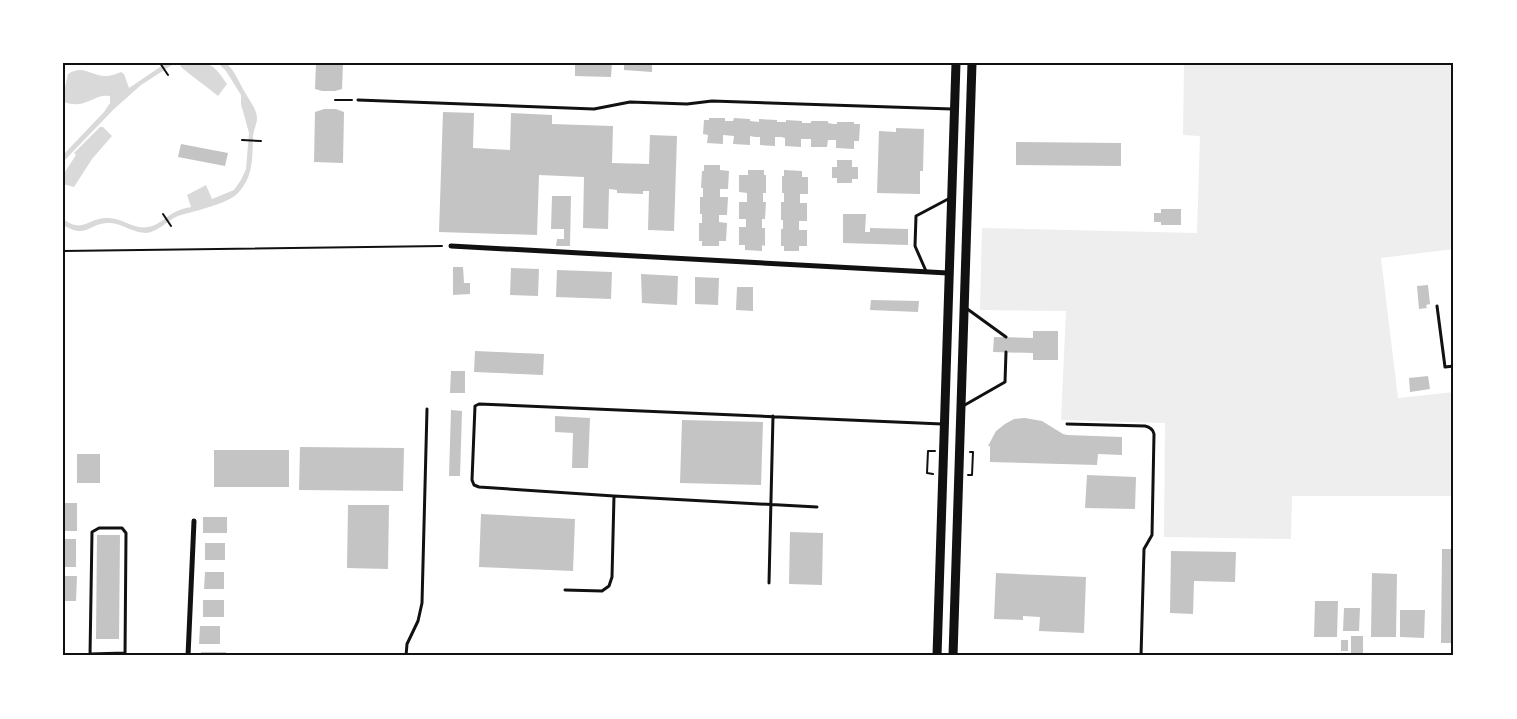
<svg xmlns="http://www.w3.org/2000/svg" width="1517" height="719" viewBox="0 0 1517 719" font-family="'Roboto Condensed',sans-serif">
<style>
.green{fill:#eee}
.water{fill:#d9d9d9}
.building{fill:#c4c4c4}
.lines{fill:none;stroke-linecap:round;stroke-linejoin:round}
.path{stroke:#111;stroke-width:2}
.service{stroke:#111;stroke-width:3}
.minor{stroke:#111;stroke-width:5}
.trunk{stroke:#111;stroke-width:9}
.neatline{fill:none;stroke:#111;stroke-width:2}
</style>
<rect width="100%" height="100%" fill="#fff"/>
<path class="green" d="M1184,63H1454V249L1381,258L1398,398L1454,392V496H1292L1291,539L1164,537L1165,423L1061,420L1066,311L980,310L982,228L1197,233L1200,136L1183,135Z"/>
<path class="water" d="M166,63H175L141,85L113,110L63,162V155L104,112L110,103V96C94,93 86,110 64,102L63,96L68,74C84,64 90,76 106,76C111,76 116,74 121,72L124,74L129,88Z
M185,63C211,63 212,62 227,84L218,96C205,85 192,77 180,66Z
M218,63H226C236,72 239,83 246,94C250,102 257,109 257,119C257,124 253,131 253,137C252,158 254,176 238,193C228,204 194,211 178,216C168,220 158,232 146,233C133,233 123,224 111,223C88,222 88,240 63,225V219C84,234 87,218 107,218C121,217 134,230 148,227C157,226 166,217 173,213C178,210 185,208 191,207L187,195L206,185L212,199L234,190L241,180L246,169L249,133L241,104V95L226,71Z
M100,127H103L112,136L92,159L74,187L63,184V175L76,155L74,153Z"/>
<path class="building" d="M316,63H343L342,89L335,91H322L315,89Z
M575,63H612L611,77L575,76Z
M624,63H652V72L624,70Z
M324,109H336L344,112L343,163L314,162L315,112Z
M443,112L474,113L473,148L510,150L511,113L552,115V124L613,126L612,163L649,164L650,135L677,136L674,231L648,230L649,191H643V194L617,193V190L609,189L608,229L583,228L584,177L539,175L537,235L439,232Z
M709,118H725V121H733L734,118L750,119V121L759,122V119L777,120V122H786V120L802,121V123H811V121H828V123L833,124H837V122H854V124H860L859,141H854V149L836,148V140H828L827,147H811V139H801V147L785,146V138L781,137H775V146L760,145V137H755L750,136V145L733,144L734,136L723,135V144L707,143L708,135L703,134L704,120H709Z
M896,128L924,129L923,171H920V194L877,193L879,131L896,132Z
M1016,142L1121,143V166L1016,165Z
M181,144L228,153L225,166L178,157Z
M837,160H852V167H858V179H852V183H837V178H832V167H837Z
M704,165H720V170L729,171L728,189H720V197H728L727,215H719V222L727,223L726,241H719V246H702V241H699V223H702V214H700V197H703V188H701L702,171H704Z
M748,170H764V175H766V193H763V202H766L765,219H762V228H765V246L762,245V251L745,250V245H739V227H746V219H739V202H747V193L739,192V175H748Z
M784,170L802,171V177H808V194H800V203H807V221H799V230H807V246H799V251H784V246H781V229H783V220H781V202H784V193H782V176H784Z
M552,196H571L570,246H556L557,239H564V229H551Z
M1161,209H1181V225H1161V222H1154V213H1161Z
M843,214H866L865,232H870V228L908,229V245L843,243Z
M453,267H463L464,283H470V294L453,295Z
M511,268L539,269L538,296L510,295Z
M557,270L612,272L611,299L556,297Z
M641,274L678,276L677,305L642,303Z
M695,277L719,278L718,305L695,304Z
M1428,285L1430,304L1426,305L1427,308L1419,309L1417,286Z
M737,287H753V311L736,310Z
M871,300L919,301L918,312L870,310Z
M1033,331H1058V360H1033V353L993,352L994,337L1033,338Z
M475,351L544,354L543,375L474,372Z
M451,371H465V393H450Z
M1428,376L1430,389L1410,392L1409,378Z
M451,410L462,411L460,476H449Z
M555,416L590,418L588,468H572L573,433L555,432Z
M1025,418L1042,421L1063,434L1067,435L1122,437V455L1098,454L1097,465L990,462V446H988L996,431L1005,424L1014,419Z
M682,420L763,422L761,485L680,483Z
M300,447L404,448L403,491L299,490Z
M214,450H289V487H214Z
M77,454H100V483H77Z
M1087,475L1136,477L1135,509L1085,508Z
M63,503H77V531H63Z
M348,505H389L388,569L347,568Z
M481,514L575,519L573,571L479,567Z
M203,517H227V533H203Z
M790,532L823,533L822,585L789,584Z
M97,535H120L119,639H96Z
M63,539H76V567H63Z
M205,543H225V560H205Z
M1442,549H1454V643H1441Z
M1171,551L1236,552L1235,582L1194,581L1193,614L1170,613Z
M205,572H224V589H204Z
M996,573L1086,577L1084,633L1039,631L1040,617L1023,616V620L994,619Z
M1372,573L1397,574L1396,637H1371Z
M63,576H77L76,601H63Z
M203,600H224V617H203Z
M1315,601H1338L1337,637H1314Z
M1344,608H1360L1359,631H1343Z
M1400,610H1425L1424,638L1400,637Z
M200,626H220V644H199Z
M1351,636H1363V656H1351Z
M1341,640H1348V651H1341Z
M201,652H226V656H201Z"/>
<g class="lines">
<path class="path" d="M160,63L168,75
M335,100H352
M242,140L261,141
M163,214L171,226
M63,251L442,246
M933,474L927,473L928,451H935
M968,475H972L973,452H970"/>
<path class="service" d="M358,100L594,109L630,102L687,104L712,101L952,109
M926,271L915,246L916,216L950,198
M1437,306L1445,367L1454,366
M966,308L1006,337
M963,406L1005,382L1006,352
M1067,424L1145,426C1150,427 1153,429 1154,434L1152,535L1144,549L1141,656
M817,507L614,496L479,487L474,485L472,480L475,406L479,404L942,424
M769,583L773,416
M565,590L602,591L609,586L612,577L614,496
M90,654L125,653
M90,656L92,532L99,528H122L126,533L125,656
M406,656L407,644L418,621L422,603L427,409"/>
<path class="minor" d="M451,246L948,273
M188,656L194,521"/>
<path class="trunk" d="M937,656L956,63
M953,656L972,63"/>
</g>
<rect width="1517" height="719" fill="none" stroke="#ffffff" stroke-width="129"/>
<rect x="64" y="64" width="1388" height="590" class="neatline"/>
</svg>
